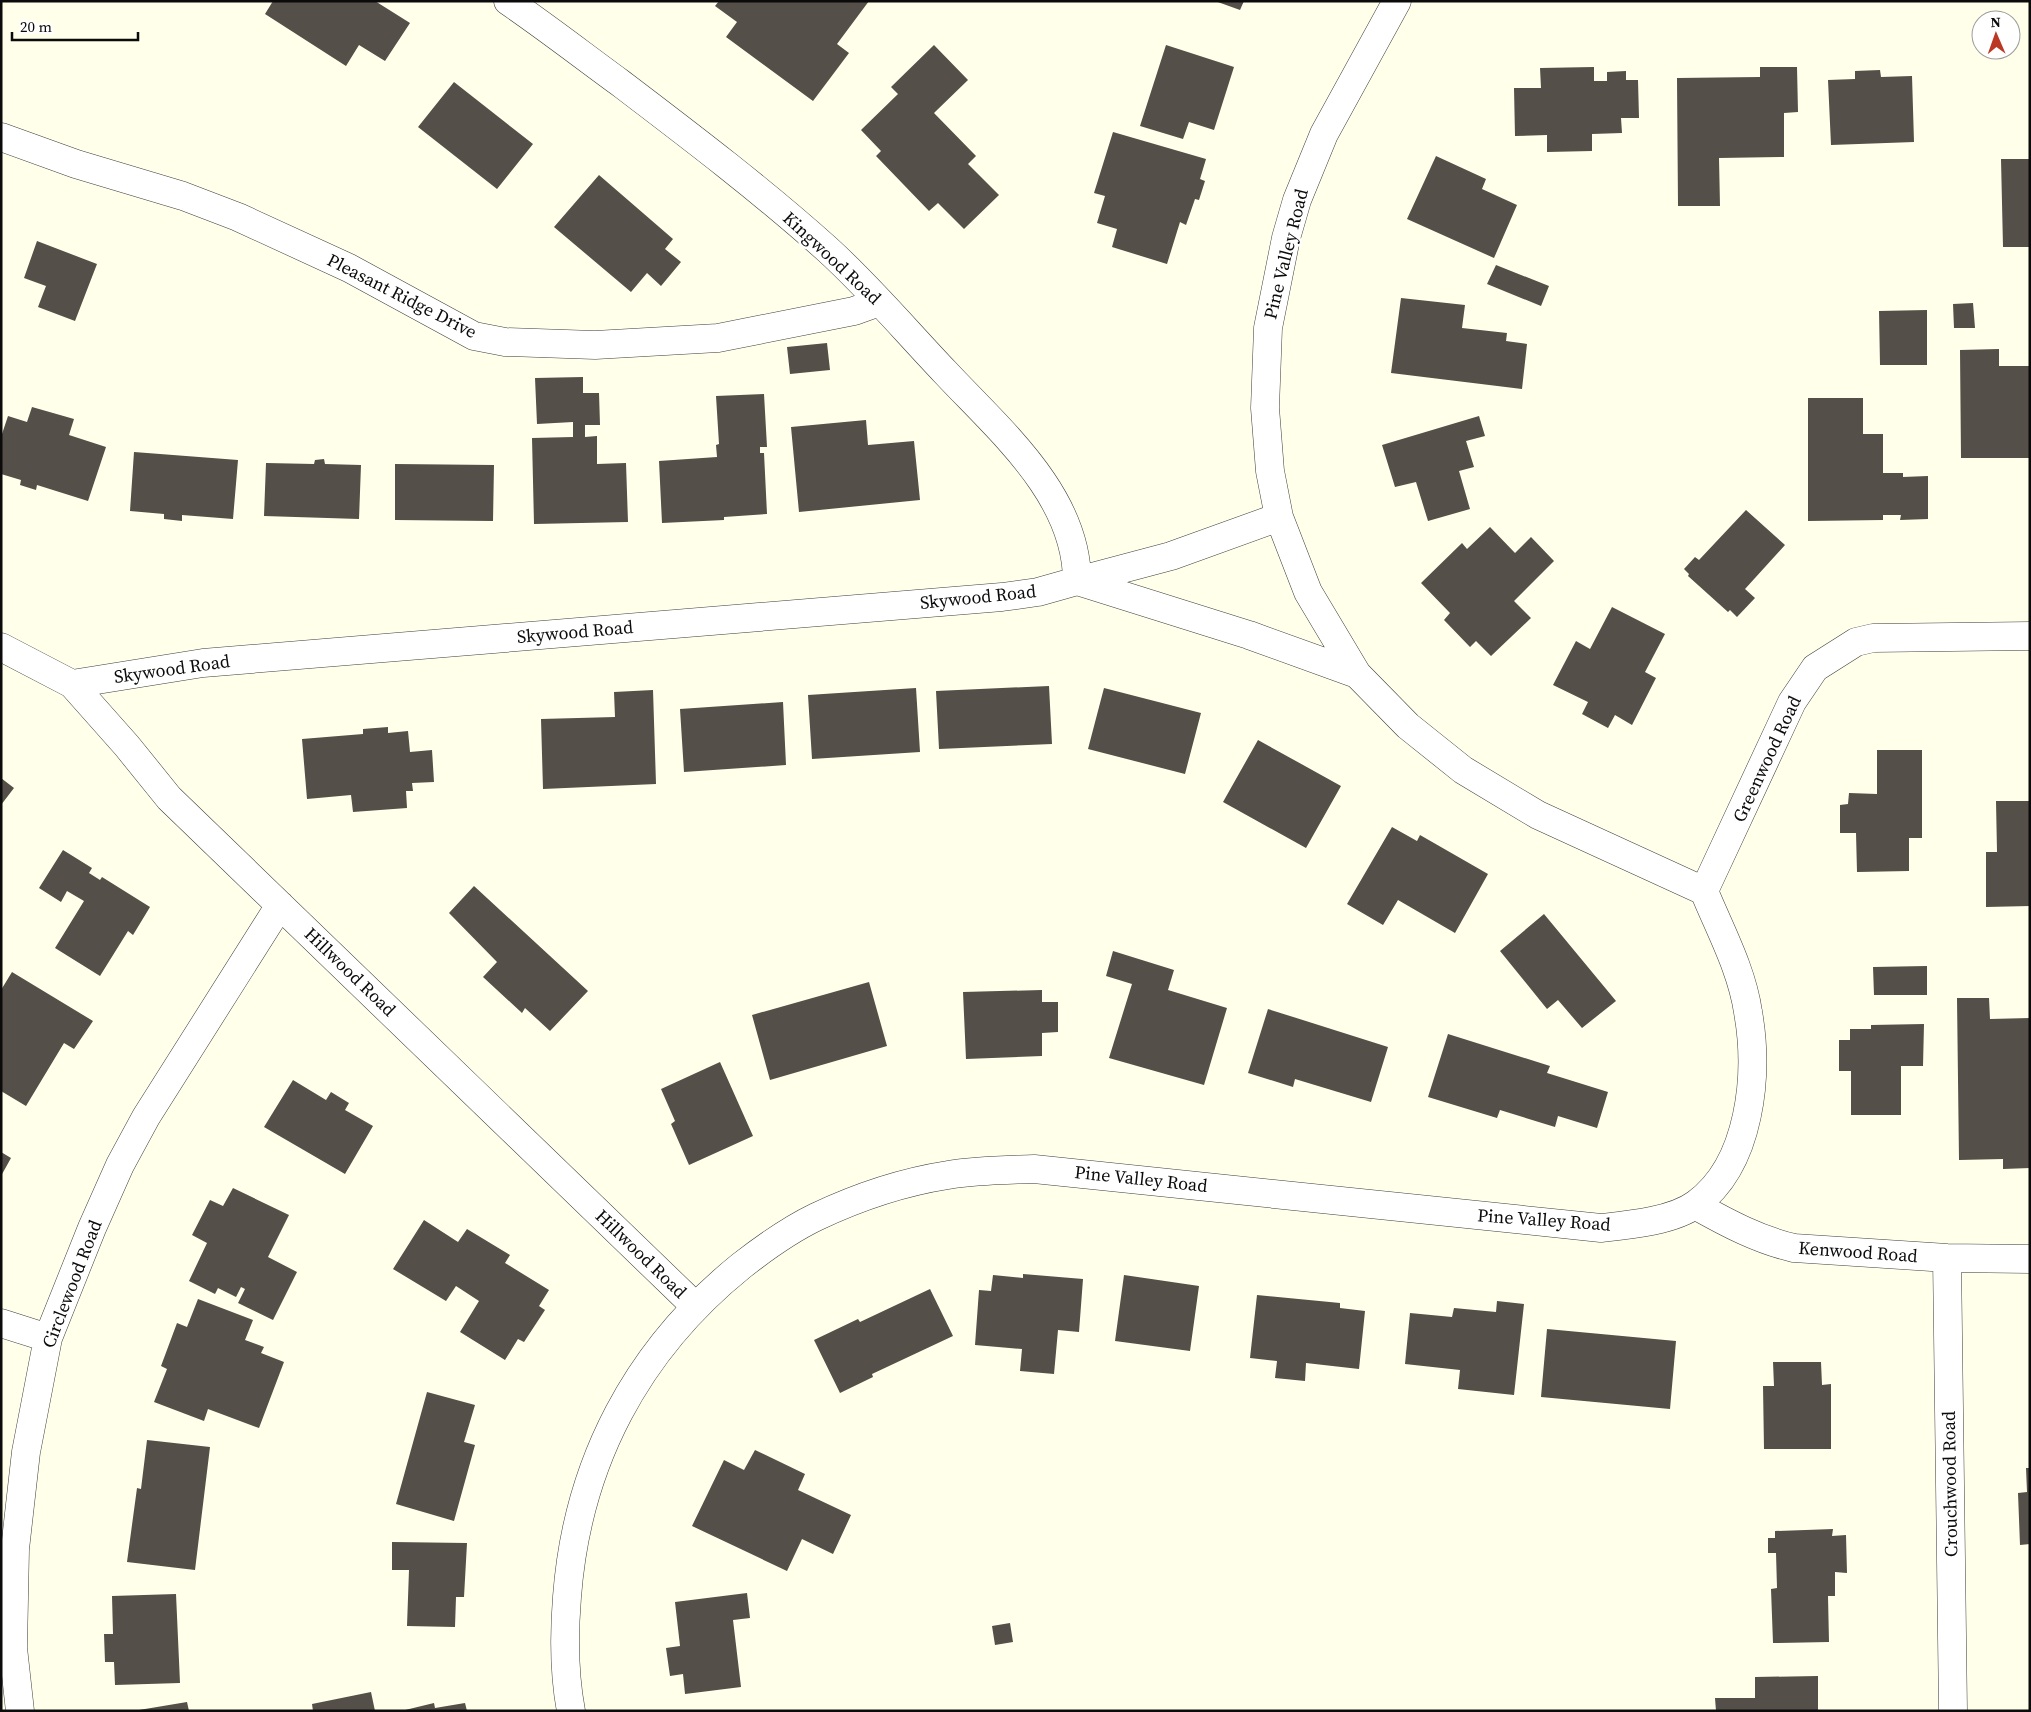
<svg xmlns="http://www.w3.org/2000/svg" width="2031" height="1712" viewBox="0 0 2031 1712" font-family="'Source Serif 4',serif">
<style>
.building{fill:#544f48}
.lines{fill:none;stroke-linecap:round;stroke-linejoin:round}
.street-casing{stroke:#3e3e3e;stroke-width:29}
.street{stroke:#fff;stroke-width:28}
.labels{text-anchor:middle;stroke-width:5;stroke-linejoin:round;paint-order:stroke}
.street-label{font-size:18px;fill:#0b0b0b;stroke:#fff}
</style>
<rect width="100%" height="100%" fill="#ffffea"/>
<path class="building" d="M273,1H375L410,23L385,61L359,45L346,66L265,14Z
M719,1H869L837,44L849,53L813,101L726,37L737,22L715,6Z
M1215,1H1244L1240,10Z
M934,45L968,80L934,113L976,156L968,164L999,195L964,229L938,203L929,211L876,156L881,151L861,130L898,94L891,87Z
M1166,45L1234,67L1214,130L1189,122L1183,139L1140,126Z
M1594,67V81H1607V72L1626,71V80H1638L1639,118H1621L1622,133L1592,134V151L1547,152V135L1515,136L1514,88H1541L1540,68Z
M1760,67H1797L1798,112L1784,113V157L1719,158L1720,206H1678L1677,78L1760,77Z
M1880,70L1881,77L1912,76L1914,142L1831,145L1828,80L1855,79V71Z
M454,82L533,144L497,189L418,127Z
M1113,132L1206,159L1200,179L1205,181L1199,200L1195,199L1186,225L1180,222L1167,264L1112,247L1117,229L1097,223L1105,196L1094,193Z
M1436,156L1486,179L1482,189L1517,205L1494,258L1407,219Z
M2001,159H2030V247H2003Z
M599,175L673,239L665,249L681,262L661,286L647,273L631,292L554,227Z
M37,241L97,264L75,321L38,307L46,286L24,278Z
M1496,265L1549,286L1541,306L1487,284Z
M1401,298L1465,305L1462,328L1507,333L1506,341L1527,344L1522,389L1391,373Z
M1973,303L1975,328H1954L1953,304Z
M1927,310V365H1880L1879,311Z
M827,343L830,370L790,374L787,347Z
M1999,349V366H2030V458H1961L1960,350Z
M583,377V393H599L600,425H585V437L597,436V464L626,463L628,522L534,524L532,438L573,437V422L537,424L535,378Z
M764,394L767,447H760V453H764L767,514L724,517V520L662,523L659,461L717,457L716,445L719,444L716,396Z
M1808,398H1863V434H1883V473H1903V477L1928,476V519L1900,520L1901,515H1883V520L1808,521Z
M32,407L74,419L69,435L106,447L88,501L37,485L36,490L20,485L21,480L1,474V437L8,416L27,422Z
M1479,416L1485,436L1466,441L1474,467L1459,471L1470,509L1428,521L1416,482L1395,487L1382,445Z
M866,420L868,445L914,441L920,500L799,512L791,427Z
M134,452L238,460L233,519L182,515V521L164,519V514L130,511Z
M324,459L325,464L361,465L359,519L264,516L266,463L314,464L315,460Z
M395,464L494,465L493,521L395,520Z
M1746,510L1785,545L1745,589L1755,598L1737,617L1730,610L1728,612L1688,576L1689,574L1684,569L1695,557L1699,560Z
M1490,527L1515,553L1531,537L1554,561L1514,601L1531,618L1491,656L1476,641L1470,647L1444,620L1450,613L1421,583L1462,543L1467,549Z
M1612,607L1665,634L1645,672L1656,678L1632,725L1615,715L1608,728L1582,714L1588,702L1553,685L1576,641L1590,649Z
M1049,686L1052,744L939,749L936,691Z
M916,688L920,752L812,759L808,695Z
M1104,688L1201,713L1185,774L1088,749Z
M653,690L656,784L543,789L541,719L615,717L614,692Z
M783,702L786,765L684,772L680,709Z
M388,727V733L408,731L410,752L432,750L434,782L412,783L413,791H406L407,808L353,812L351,795L307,799L302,739L363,734V729Z
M1258,740L1341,786L1306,848L1223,802Z
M1877,750H1922V838H1909V871L1857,872L1856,833H1840V805L1848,804L1849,793L1877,794Z
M1,778L14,788L1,805Z
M1996,801H2030V906L1986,907V852H1997Z
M1392,827L1417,841L1420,835L1488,874L1455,933L1398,900L1383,925L1347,904Z
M63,850L92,868L89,873L100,880L102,877L150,907L133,935L128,931L100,976L55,948L84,901L67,891L61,902L39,888Z
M474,886L588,991L550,1031L525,1008L522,1013L483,977L497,962L449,913Z
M1544,914L1616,1001L1582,1028L1558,1000L1547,1009L1500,951Z
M1113,951L1174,970L1168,990L1227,1008L1204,1085L1109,1058L1132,984L1106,976Z
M1927,966V995H1874L1873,967Z
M12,972L93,1021L74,1049L64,1043L26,1106L1,1091V990Z
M869,982L887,1046L770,1080L752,1015Z
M1042,990V1002H1058V1032L1042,1033V1056L966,1059L963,992Z
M1957,998H1989L1990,1019L2030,1018V1168L2003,1169V1159L1959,1160Z
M1268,1009L1388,1047L1371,1102L1295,1079L1293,1087L1248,1073Z
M1924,1024L1923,1066H1901V1115H1851V1071H1839V1040H1850V1029H1871V1025Z
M1448,1034L1550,1066L1547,1073L1608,1092L1597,1128L1558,1116L1555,1127L1500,1110L1497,1118L1428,1097Z
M720,1062L753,1136L689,1165L671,1124L675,1121L661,1089Z
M293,1080L326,1100L331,1092L349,1103L345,1110L373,1126L345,1174L264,1127Z
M1,1152L11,1158L1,1176Z
M233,1188L289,1215L268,1257L297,1272L273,1320L238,1303L245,1289L241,1287L236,1297L218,1288L215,1294L189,1281L207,1243L192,1235L210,1200L223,1206Z
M424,1220L458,1242L467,1229L510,1255L505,1263L549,1290L539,1306L545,1310L524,1342L518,1339L505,1360L460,1332L479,1301L456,1286L446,1301L393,1269Z
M1023,1274L1083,1279L1079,1332L1058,1330L1054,1374L1020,1371L1022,1349L975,1345L979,1290L991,1291L993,1275L1023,1278Z
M1124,1275L1199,1286L1190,1351L1115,1341Z
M930,1289L953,1336L872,1374L873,1377L840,1393L814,1340L858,1319L860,1322Z
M1257,1295L1340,1303V1308L1365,1311L1359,1369L1306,1363L1305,1381L1275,1378L1277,1361L1250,1358Z
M198,1299L253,1320L245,1340L264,1347L261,1353L284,1362L259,1428L208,1409L204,1421L154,1402L167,1369L161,1366L177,1323L187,1327Z
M1497,1301L1524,1304L1514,1395L1458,1389L1460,1370L1405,1364L1410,1313L1452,1317L1454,1308L1496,1312Z
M1547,1329L1676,1341L1670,1409L1541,1397Z
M1773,1362H1821L1822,1385L1831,1384V1449H1764L1763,1386H1774Z
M427,1392L475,1405L464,1442L475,1445L454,1521L396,1504Z
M147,1440L210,1447L195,1570L127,1562L137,1488L141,1489Z
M755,1450L805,1474L798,1490L851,1515L833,1554L802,1539L787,1571L692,1526L724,1460L744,1470Z
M2026,1468H2030V1544L2020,1545L2018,1493L2027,1492Z
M1833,1529L1832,1536L1846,1535L1847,1573L1835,1572V1596H1828L1829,1642L1773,1643L1771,1589L1777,1588L1776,1553H1768V1538H1775V1531Z
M392,1542L467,1543L464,1597H456L455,1627L407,1626L409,1570H392Z
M747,1593L750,1618L733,1620L741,1687L685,1694L683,1674L670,1676L666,1648L680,1646L675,1602Z
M176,1594L180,1683L115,1685L114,1662H105L104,1634H113L112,1596Z
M1010,1623L1013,1642L995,1645L992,1626Z
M1818,1676V1711H1716L1715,1698H1755V1677Z
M371,1692L375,1711H313L312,1704Z
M187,1702L189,1711H139V1710Z
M434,1703L435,1708L465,1703L467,1711H401Z"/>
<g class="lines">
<g class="street-casing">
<path id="street" d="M508,1C546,27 582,55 619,82C690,136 760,189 827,249C869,287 906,331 945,372C999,430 1077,495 1077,581L1171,556L1279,517
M1,137L76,164L183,196L238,217L349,268L474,336L505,342L595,345L718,338L854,311L879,302
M1,647L72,684L127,746L169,798L695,1306
M72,684L203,663L1002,597L1038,592L1077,581L1249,635L1357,674
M1704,891L1792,702L1815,668L1856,642L1873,638L2030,636
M1695,1205C1727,1223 1759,1240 1794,1248L1947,1258L2030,1259
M1947,1258L1953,1711
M1,1323L48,1338
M20,1711L13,1648L15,1549L26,1452L48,1338L92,1228L120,1165L146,1117L280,905
M571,1711C564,1674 564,1634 567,1597C577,1463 637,1350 741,1266C764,1248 789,1230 816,1217C856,1198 903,1182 948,1175C976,1170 1005,1170 1034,1169L1601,1228C1629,1225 1673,1221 1696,1204C1751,1164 1759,1074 1748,1012C1742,970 1720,930 1704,891L1538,815L1463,770L1408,726L1357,674L1308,592L1279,517L1270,471L1265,408L1268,328L1286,238L1297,200L1324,134L1397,1"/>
</g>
<use href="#street" class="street"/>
</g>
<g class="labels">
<g class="street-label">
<text transform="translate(1286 254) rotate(-76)" y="6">Pine Valley Road</text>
<text transform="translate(832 258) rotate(43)" y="6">Kingwood Road</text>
<text transform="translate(402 296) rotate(27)" y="6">Pleasant Ridge Drive</text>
<text transform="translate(978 597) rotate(-6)" y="6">Skywood Road</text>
<text transform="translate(575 632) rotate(-5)" y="6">Skywood Road</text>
<text transform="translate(172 669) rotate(-8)" y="6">Skywood Road</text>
<text transform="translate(1767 759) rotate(-65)" y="6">Greenwood Road</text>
<text transform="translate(350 972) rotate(44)" y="6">Hillwood Road</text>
<text transform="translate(1141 1179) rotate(6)" y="6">Pine Valley Road</text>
<text transform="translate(1544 1220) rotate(4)" y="6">Pine Valley Road</text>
<text transform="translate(1858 1252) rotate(4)" y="6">Kenwood Road</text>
<text transform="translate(641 1254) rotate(44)" y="6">Hillwood Road</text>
<text transform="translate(72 1284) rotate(-69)" y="6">Circlewood Road</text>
<text transform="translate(1950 1484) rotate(-91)" y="6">Crouchwood Road</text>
</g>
</g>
<rect width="2031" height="1712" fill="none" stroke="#0b0b0b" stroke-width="5"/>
<g transform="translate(1996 35) rotate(358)"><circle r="24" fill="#ffffff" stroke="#9d9d9d"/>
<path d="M0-4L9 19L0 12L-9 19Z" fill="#bb3924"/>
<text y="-8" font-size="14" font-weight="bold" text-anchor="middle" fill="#0b0b0b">N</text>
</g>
<path d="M12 32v8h126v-8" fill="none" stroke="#0b0b0b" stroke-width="2.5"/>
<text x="20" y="32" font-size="15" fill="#0b0b0b" stroke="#ffffff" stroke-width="4" paint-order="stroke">20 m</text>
</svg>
